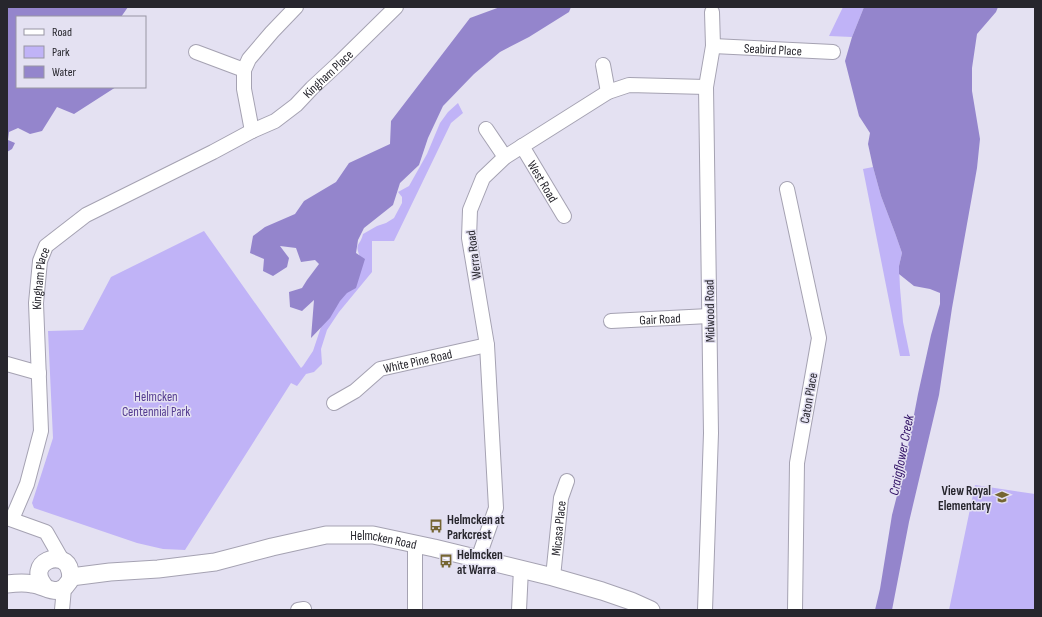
<svg xmlns="http://www.w3.org/2000/svg" width="1042" height="617" viewBox="0 0 1042 617" font-family="'Sofia Sans Condensed',sans-serif">
<style>
.green{fill:#c0b3f7}
.water{fill:#9485cc}
.lines{fill:none;stroke-linecap:round;stroke-linejoin:round}
.minor-casing{stroke:#a5a2b2;stroke-width:16}
.major-casing{stroke:#a5a2b2;stroke-width:19}
.minor{stroke:#fff;stroke-width:14}
.major{stroke:#fff;stroke-width:17}
.labels{text-anchor:middle;stroke-width:3;stroke-linejoin:round;paint-order:stroke}
.street-label{font-size:13px;fill:#27262d;stroke:#e4e1f2}
.park-label{font-size:13px;fill:#543b90;stroke:#e4e1f2}
.poi-label{font-size:13px;font-weight:bold;fill:#27262d;stroke:#e4e1f2;text-anchor:start}
.water-label{font-size:14px;font-style:italic;fill:#311165;stroke:#e4e1f2}
</style>
<rect width="100%" height="100%" fill="#e4e1f2"/>
<path class="green" d="M843,7H864L852,37L829,36Z
M458,103L463,113L451,123L394,241H372V272L339,312L327,330L321,349L322,364L314,372L306,374L297,386L291,383L185,550L163,549L137,543L34,508L32,503L53,438L48,331L83,330L111,277L204,231L301,368L303,366L313,351L321,327L360,257C354,242 360,247 363,234L377,226L386,223L394,218L402,203V197L398,192L409,186L427,154L440,123L448,112Z
M873,167L881,196L895,233L902,253L899,266L900,288L903,322L910,356H900L863,169Z
M975,485L1035,494V610H949Z"/>
<path class="water" d="M7,7H128L121,17H17V87H116L74,114L57,107L42,131L30,134L18,128L9,132L8,140L15,143L12,149L7,152Z
M500,7H571L569,12L529,37L500,52L474,74L443,106L428,138L419,165L400,183L393,205L364,228L358,240L356,253L365,259L356,288L347,293L340,301L330,318L311,338L314,300L302,311L290,307L289,292L302,288L307,280L319,264L315,260L301,262L296,248L280,246L289,258L287,267L273,276L263,271L264,259L250,253L253,236L265,227L295,214L304,201L336,182L349,163L390,144L391,121L470,18Z
M864,7H998L996,12L977,34L972,68V91L980,139L977,168L952,308L939,395L909,522L892,610H875L880,589L892,515L903,472L918,394L931,335L940,304V293L930,289L914,286L899,274V266L902,253L895,233L881,196L873,167L868,144L870,133L859,116L845,61L852,37Z"/>
<g class="lines">
<g class="minor-casing">
<g id="minor">
<path id="s1" d="M713,46L833,52"/>
<path d="M196,52L244,70"/>
<path d="M603,65L608,92"/>
<path d="M486,129L505,157"/>
<path d="M252,131L244,89V70L249,59L272,32L296,7"/>
<path id="s2" d="M522,146L564,216"/>
<path d="M787,189L819,338L797,463L795,610"/>
<path id="s3" d="M611,321L709,316"/>
<path d="M7,364L39,373"/>
<path id="s4" d="M334,403L355,391L380,369L487,345"/>
<path d="M7,518L46,532L62,560"/>
<path id="s5" d="M12,519L27,484L41,431L36,303L40,261L46,246L86,215L213,152L252,131L275,121L296,105L312,88L339,63L396,7"/>
<path d="M415,543V610"/>
<path d="M478,559L496,508L487,345L469,238L470,210L483,178L505,157L608,92L629,85L706,87"/>
<path id="s6" d="M553,577L561,498L567,481"/>
<path d="M62,610L64,588"/>
<path d="M298,610L304,609"/>
<path d="M519,610L521,569"/>
<path d="M705,610L711,433L706,87L713,46L712,12"/>
</g>
</g>
<g class="major-casing">
<g id="major">
<path id="s7" d="M71,577L110,572L158,569L215,562L272,547L326,535H373L434,548L553,577L602,591L631,601L651,610"/>
<path d="M7,584C15,583 24,582 32,584C45,585 58,599 68,583C71,580 71,575 70,571C66,547 22,562 46,588"/>
</g>
</g>
<use href="#minor" class="minor"/>
<use href="#major" class="major"/>
</g>
<defs>
<g id="school-bare" transform="scale(1.08)"><path d="M0-5L7-2L0 1L-7-2ZM-4 1L0 2.5L4 1V4Q0 6-4 4Z" fill="#756532" stroke="#e4e1f2" stroke-width="2.5" paint-order="stroke"/></g>
<g id="bus-bare" transform="scale(1.08)"><path d="M-5-6H5V4H4V6H2V4H-2V6H-4V4H-5ZM-3.5-4V0h7V-4ZM-3.5 1.2v1.5H-2V1.2ZM2 1.2v1.5H3.5V1.2Z" fill="#756532" stroke="#e4e1f2" stroke-width="2.5" paint-order="stroke"/></g>
</defs>
<g fill-rule="evenodd">
<use href="#school-bare" x="1002" y="497"/>
<use href="#bus-bare" x="436" y="526"/>
<use href="#bus-bare" x="446" y="561"/>
</g>
<g class="labels">
<g class="street-label">
<text dy="5" stroke="none"><textPath href="#s1" startOffset="60">Seabird Place</textPath></text>
<text dy="5" stroke="none"><textPath href="#s5" startOffset="612">Kingham Place</textPath></text>
<text dy="5" stroke="none"><textPath href="#s2" startOffset="41">West Road</textPath></text>
<text transform="translate(473 255) rotate(-97)" y="5">Werra Road</text>
<text dy="5" stroke="none"><textPath href="#s5" startOffset="246">Kingham Place</textPath></text>
<text transform="translate(709 311) rotate(-91)" y="5">Midwood Road</text>
<text dy="5" stroke="none"><textPath href="#s3" startOffset="49">Gair Road</textPath></text>
<text dy="5" stroke="none"><textPath href="#s4" startOffset="96">White Pine Road</textPath></text>
<text transform="translate(808 398) rotate(-80)" y="5">Caton Place</text>
<text dy="5" stroke="none"><textPath href="#s6" startOffset="49">Micasa Place</textPath></text>
<text dy="5" stroke="none"><textPath href="#s7" startOffset="317">Helmcken Road</textPath></text>
</g>
<g class="park-label">
<text x="156" y="401">Helmcken<tspan x="156" dy="15">Centennial Park</tspan></text>
</g>
<g class="poi-label">
<text x="991" y="495" text-anchor="end">View Royal<tspan x="991" dy="15">Elementary</tspan></text>
<text x="447" y="524">Helmcken at<tspan x="447" dy="15">Parkcrest</tspan></text>
<text x="457" y="559">Helmcken<tspan x="457" dy="15">at Warra</tspan></text>
</g>
<g class="water-label">
<text transform="translate(901 455) rotate(-79)" y="5">Craigflower Creek</text>
</g>
</g>
<rect width="1042" height="617" fill="none" stroke="#27262d" stroke-width="16"/>
<rect x="16" y="16" width="130" height="72" fill="#e4e1f2" stroke="#9896a3"/>
<rect x="24" y="29" width="20" height="6" fill="#ffffff" stroke="#9896a3"/>
<text x="52" y="36" font-size="12" fill="#27262d">Road</text>
<rect x="24" y="46" width="20" height="12" fill="#c0b3f7" stroke="#9896a3"/>
<text x="52" y="56" font-size="12" fill="#27262d">Park</text>
<rect x="24" y="66" width="20" height="12" fill="#9485cc" stroke="#9896a3"/>
<text x="52" y="76" font-size="12" fill="#27262d">Water</text>
</svg>
